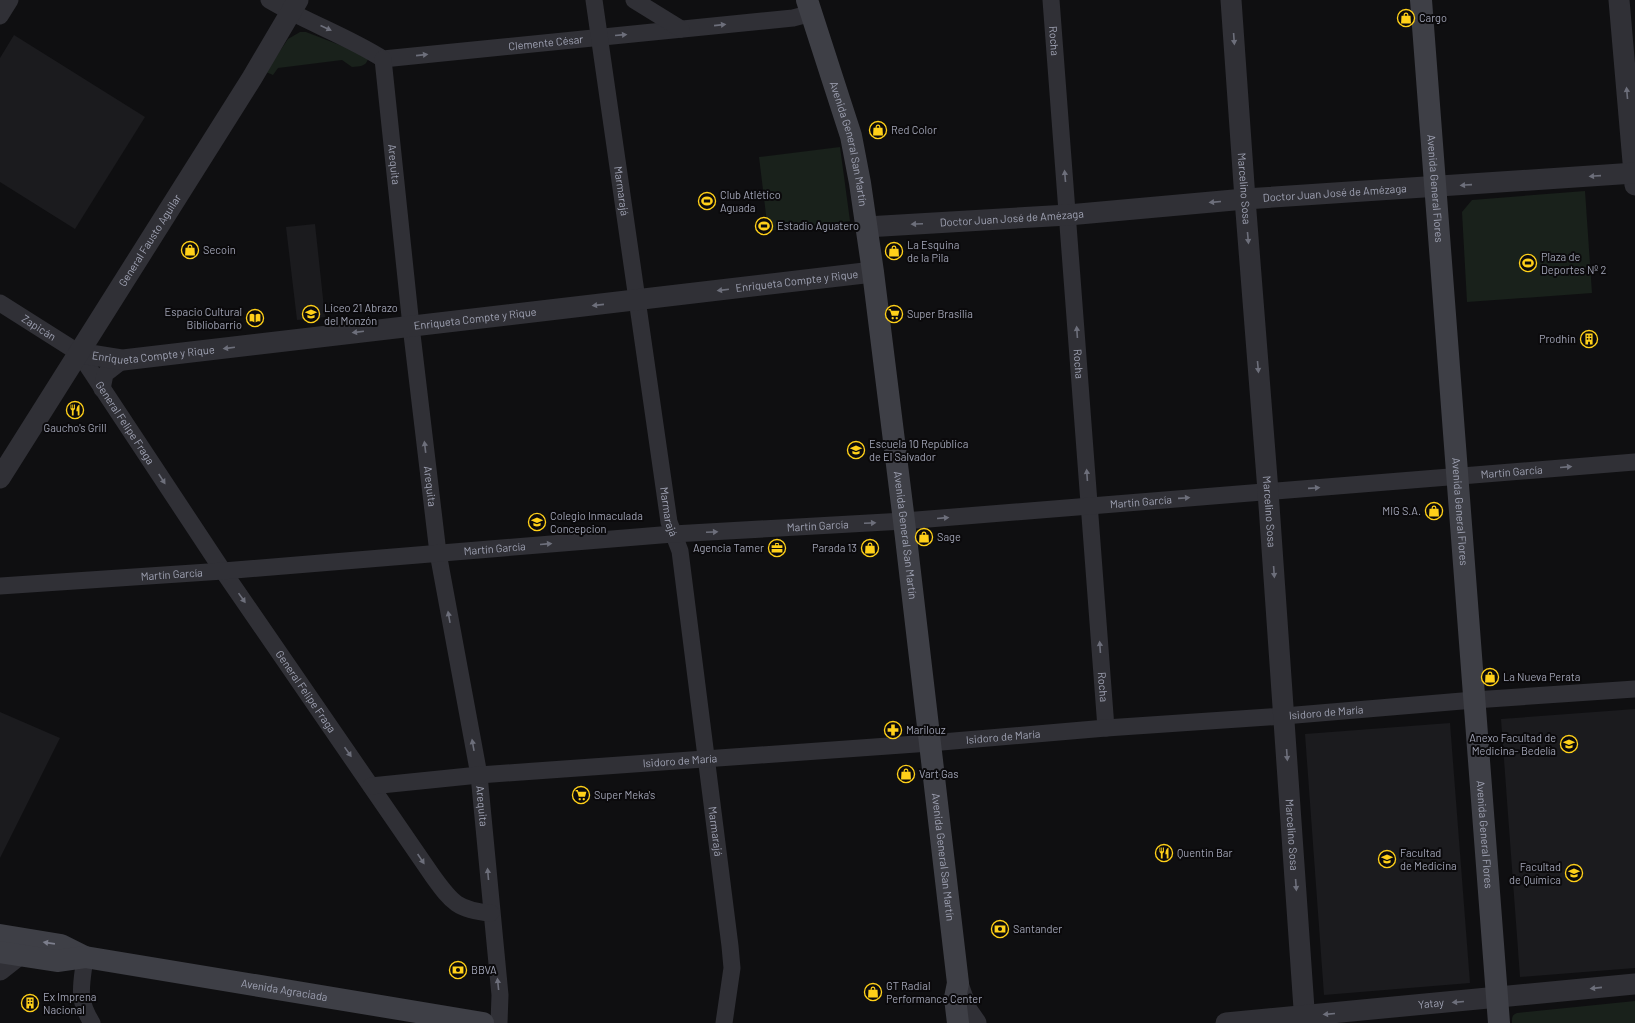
<svg xmlns="http://www.w3.org/2000/svg" width="1635" height="1023" viewBox="0 0 1635 1023" font-family="Barlow,sans-serif">
<style>
.built{fill:#1b1b1e}
.park{fill:#19211b}
.lines{fill:none;stroke-linecap:round;stroke-linejoin:round}
.minor{stroke:#303036;stroke-width:17}
.tertiary{stroke:#303036;stroke-width:21}
.secondary{stroke:#3e3f46;stroke-width:22}
.oneway{fill:#6d6f7b}
.oneway2{fill:#7d7f8d}
.labels{text-anchor:middle;stroke-width:4;stroke-linejoin:round;paint-order:stroke}
.poi-label{font-size:11px;fill:#9fa2b3;stroke:#0b0a0c;text-anchor:start}
.street-label{font-size:11px;fill:#9fa2b3;stroke:#0b0a0c}
</style>
<rect width="100%" height="100%" fill="#0f0f11"/>
<path class="built" d="M14,35L145,117L75,229L0,182V58Z
M315,224L325,317L297,320L286,227Z
M1635,709V968L1520,977L1501,719Z
M0,712L60,738L0,858Z
M1450,723L1470,983L1324,995L1305,734Z"/>
<path class="park" d="M300,32H306L363,54L368,59C366,67 359,66 352,67L342,60L278,68L273,75L266,72L288,39Z
M840,147L850,221L768,231L759,157Z
M1585,191L1592,293L1467,302L1462,212L1472,200Z
M1635,1001V1023H1512C1512,1017 1512,1015 1517,1013Z"/>
<g class="lines">
<g class="minor">
<path id="s1" d="M269,0C306,22 347,36 383,59L793,18L812,13"/>
<path id="s2" d="M594,0L669,522L680,551L730,946L732,968L724,1023"/>
<path d="M634,0L681,29"/>
<path id="s3" d="M1051,0L1106,728"/>
<path d="M0,16L10,0"/>
<path id="s4" d="M383,59L411,326L438,553L479,775L500,995L499,1023"/>
<path id="s5" d="M0,303L79,353L223,571L432,875C451,901 456,910 491,913"/>
<path d="M102,389L105,374L123,360"/>
<path id="s6" d="M0,586L223,571L673,534L904,521L1635,462"/>
<path id="s7" d="M371,786L479,775L930,743L1106,728L1284,716L1474,700L1635,689"/>
<path d="M85,957C82,984 76,998 92,1023"/>
</g>
<g class="tertiary">
<path id="s8" d="M1231,0L1245,199L1268,491L1305,1023"/>
<path d="M1619,0L1635,185"/>
<path id="s9" d="M866,227L1068,215L1245,199L1635,173"/>
<path id="s10" d="M79,353L123,360L873,272"/>
<path id="s11" d="M0,478L252,78L298,0"/>
<path d="M0,970L19,955"/>
<path d="M958,984L967,1010L976,1023"/>
<path id="s12" d="M1226,1023L1635,984"/>
</g>
<g class="secondary">
<path id="s13" d="M807,0L851,136L860,183L873,272L904,521L958,983L955,998L958,1023"/>
<path id="s14" d="M1421,0L1499,1023"/>
<path d="M0,935L61,945L85,957"/>
<path id="s15" d="M0,952L57,961L85,957L483,1023"/>
</g>
</g>
<defs><path id="oneway-solid" d="M-6-.8H1V-3.2L6.5 0L1 3.2V.8H-6Z"/></defs>
<g class="oneway">
<use href="#oneway-solid" transform="translate(720 25) rotate(-6)"/>
<use href="#oneway-solid" transform="translate(326 28) rotate(24)"/>
<use href="#oneway-solid" transform="translate(621 35) rotate(-5)"/>
<use href="#oneway-solid" transform="translate(1234 39) rotate(86)"/>
<use href="#oneway-solid" transform="translate(422 55) rotate(-6)"/>
<use href="#oneway-solid" transform="translate(1627 93) rotate(-95)"/>
<use href="#oneway-solid" transform="translate(1065 176) rotate(-95)"/>
<use href="#oneway-solid" transform="translate(1595 176) rotate(176)"/>
<use href="#oneway-solid" transform="translate(1466 185) rotate(176)"/>
<use href="#oneway-solid" transform="translate(1215 202) rotate(175)"/>
<use href="#oneway-solid" transform="translate(917 224) rotate(177)"/>
<use href="#oneway-solid" transform="translate(1248 238) rotate(85)"/>
<use href="#oneway-solid" transform="translate(723 290) rotate(173)"/>
<use href="#oneway-solid" transform="translate(598 305) rotate(174)"/>
<use href="#oneway-solid" transform="translate(358 332) rotate(173)"/>
<use href="#oneway-solid" transform="translate(1077 332) rotate(-94)"/>
<use href="#oneway-solid" transform="translate(229 348) rotate(173)"/>
<use href="#oneway-solid" transform="translate(1258 367) rotate(85)"/>
<use href="#oneway-solid" transform="translate(425 447) rotate(-97)"/>
<use href="#oneway-solid" transform="translate(1566 467) rotate(-5)"/>
<use href="#oneway-solid" transform="translate(1087 475) rotate(-94)"/>
<use href="#oneway-solid" transform="translate(162 479) rotate(57)"/>
<use href="#oneway-solid" transform="translate(1314 488) rotate(-4)"/>
<use href="#oneway-solid" transform="translate(1184 498) rotate(-4)"/>
<use href="#oneway-solid" transform="translate(943 518) rotate(-5)"/>
<use href="#oneway-solid" transform="translate(870 523) rotate(-3)"/>
<use href="#oneway-solid" transform="translate(712 532) rotate(-3)"/>
<use href="#oneway-solid" transform="translate(546 544) rotate(-5)"/>
<use href="#oneway-solid" transform="translate(1274 572) rotate(86)"/>
<use href="#oneway-solid" transform="translate(242 598) rotate(55)"/>
<use href="#oneway-solid" transform="translate(449 617) rotate(-100)"/>
<use href="#oneway-solid" transform="translate(1100 647) rotate(-94)"/>
<use href="#oneway-solid" transform="translate(473 745) rotate(-100)"/>
<use href="#oneway-solid" transform="translate(348 752) rotate(55)"/>
<use href="#oneway-solid" transform="translate(1287 755) rotate(86)"/>
<use href="#oneway-solid" transform="translate(421 859) rotate(56)"/>
<use href="#oneway-solid" transform="translate(488 874) rotate(-95)"/>
<use href="#oneway-solid" transform="translate(1296 885) rotate(86)"/>
<use href="#oneway-solid" transform="translate(498 984) rotate(-96)"/>
<use href="#oneway-solid" transform="translate(1596 988) rotate(174)"/>
<use href="#oneway-solid" transform="translate(1458 1002) rotate(175)"/>
<use href="#oneway-solid" transform="translate(1329 1014) rotate(175)"/>
</g>
<use class="oneway2" href="#oneway-solid" transform="translate(49 943) rotate(-172)"/>
<defs>
<g id="shop-ring" transform="scale(0.9)"><circle r="9.5" fill="#0b0a0c" stroke="#ffd019" stroke-width="1.5"/><path d="M-5-2.5h2.3a2.7 3.5 0 0 1 5.4 0H5L5.5 6h-11ZM-1.5-2.5h3a1.5 2.3 0 0 0-3 0Z" fill="#ffd019"/></g>
<g id="stadium-ring" transform="scale(0.9)"><circle r="9.5" fill="#0b0a0c" stroke="#ffd019" stroke-width="1.5"/><path d="M0-5a6.5 5 0 1 0 0 10a6.5 5 0 1 0 0-10ZM-3.5-1.8h7v3.6h-7Z" fill="#ffd019"/></g>
<g id="school-ring" transform="scale(0.9)"><circle r="9.5" fill="#0b0a0c" stroke="#ffd019" stroke-width="1.5"/><path d="M0-5L7-2L0 1L-7-2ZM-4 1L0 2.5L4 1V4Q0 6-4 4Z" fill="#ffd019"/></g>
<g id="supermarket-ring" transform="scale(0.9)"><circle r="9.5" fill="#0b0a0c" stroke="#ffd019" stroke-width="1.5"/><path d="M-6-5.5h2.5l.6 2H6L4.5 2H-2.5L-4.4-4H-6ZM-1.5 3.2a1.3 1.3 0 1 0 .1 0ZM3 3.2a1.3 1.3 0 1 0 .1 0Z" fill="#ffd019"/></g>
<g id="library-ring" transform="scale(0.9)"><circle r="9.5" fill="#0b0a0c" stroke="#ffd019" stroke-width="1.5"/><path d="M-6-4Q-3-5.5-.7-3.5V5Q-3 3-6 4ZM6-4Q3-5.5 .7-3.5V5Q3 3 6 4Z" fill="#ffd019"/></g>
<g id="building-ring" transform="scale(0.9)"><circle r="9.5" fill="#0b0a0c" stroke="#ffd019" stroke-width="1.5"/><path d="M-4-6H4V6H1V3H-1V6H-4ZM-2.5-4.3h1.7v1.8h-1.7ZM.8-4.3h1.7v1.8H.8ZM-2.5-1h1.7V.8h-1.7ZM.8-1h1.7V.8H.8Z" fill="#ffd019"/></g>
<g id="restaurant-ring" transform="scale(0.9)"><circle r="9.5" fill="#0b0a0c" stroke="#ffd019" stroke-width="1.5"/><path d="M-5-6h1v4h1v-4h1v4h1v-4h1v5L-1.5 .5V6h-2V.5L-5-1ZM5-6V6H3V1.5H1.5Q1.5-4 5-6Z" fill="#ffd019"/></g>
<g id="office-ring" transform="scale(0.9)"><circle r="9.5" fill="#0b0a0c" stroke="#ffd019" stroke-width="1.5"/><path d="M-6-3h4V-5.5h4V-3h4V5H-6ZM-1-4.5V-3h2v-1.5ZM-6 0V1H6V0Z" fill="#ffd019"/></g>
<g id="pharmacy-ring" transform="scale(0.9)"><circle r="9.5" fill="#0b0a0c" stroke="#ffd019" stroke-width="1.5"/><path d="M-2-6h4v4h4v4h-4v4h-4v-4h-4v-4h4Z" fill="#ffd019"/></g>
<g id="university-ring" transform="scale(0.9)"><circle r="9.5" fill="#0b0a0c" stroke="#ffd019" stroke-width="1.5"/><path d="M0-5L7-2L0 1L-7-2ZM-4 1L0 2.5L4 1V4Q0 6-4 4Z" fill="#ffd019"/></g>
<g id="bank-ring" transform="scale(0.9)"><circle r="9.5" fill="#0b0a0c" stroke="#ffd019" stroke-width="1.5"/><path d="M-6-4H6V4H-6ZM0-2.3a2.3 2.3 0 1 0 0 4.6a2.3 2.3 0 1 0 0-4.6Z" fill="#ffd019"/></g>
</defs>
<g fill-rule="evenodd">
<use href="#shop-ring" x="1406" y="18"/>
<use href="#shop-ring" x="878" y="130"/>
<use href="#stadium-ring" x="707" y="201"/>
<use href="#stadium-ring" x="764" y="226"/>
<use href="#shop-ring" x="190" y="250"/>
<use href="#shop-ring" x="894" y="251"/>
<use href="#stadium-ring" x="1528" y="263"/>
<use href="#school-ring" x="311" y="314"/>
<use href="#supermarket-ring" x="894" y="314"/>
<use href="#library-ring" x="255" y="318"/>
<use href="#building-ring" x="1589" y="339"/>
<use href="#restaurant-ring" x="75" y="410"/>
<use href="#school-ring" x="856" y="450"/>
<use href="#shop-ring" x="1434" y="511"/>
<use href="#school-ring" x="537" y="522"/>
<use href="#shop-ring" x="924" y="537"/>
<use href="#office-ring" x="777" y="548"/>
<use href="#shop-ring" x="870" y="548"/>
<use href="#shop-ring" x="1490" y="677"/>
<use href="#pharmacy-ring" x="893" y="730"/>
<use href="#university-ring" x="1569" y="744"/>
<use href="#shop-ring" x="906" y="774"/>
<use href="#supermarket-ring" x="581" y="795"/>
<use href="#restaurant-ring" x="1164" y="853"/>
<use href="#university-ring" x="1387" y="859"/>
<use href="#university-ring" x="1574" y="873"/>
<use href="#bank-ring" x="1000" y="929"/>
<use href="#bank-ring" x="458" y="970"/>
<use href="#shop-ring" x="873" y="992"/>
<use href="#building-ring" x="30" y="1003"/>
</g>
<g class="labels">
<g class="poi-label">
<text x="1419" y="22">Cargo</text>
<text x="891" y="134">Red Color</text>
<text x="720" y="199">Club Atlético<tspan x="720" dy="13">Aguada</tspan></text>
<text x="777" y="230">Estadio Aguatero</text>
<text x="907" y="249">La Esquina<tspan x="907" dy="13">de la Pila</tspan></text>
<text x="203" y="254">Secoin</text>
<text x="1541" y="261">Plaza de<tspan x="1541" dy="13">Deportes Nº 2</tspan></text>
<text x="324" y="312">Liceo 21 Abrazo<tspan x="324" dy="13">del Monzón</tspan></text>
<text x="242" y="316" text-anchor="end">Espacio Cultural<tspan x="242" dy="13">Bibliobarrio</tspan></text>
<text x="907" y="318">Super Brasilia</text>
<text x="1576" y="343" text-anchor="end">Prodhin</text>
<text x="75" y="432" text-anchor="middle">Gaucho's Grill</text>
<text x="869" y="448">Escuela 10 República<tspan x="869" dy="13">de El Salvador</tspan></text>
<text x="1421" y="515" text-anchor="end">MIG S.A.</text>
<text x="550" y="520">Colegio Inmaculada<tspan x="550" dy="13">Concepcion</tspan></text>
<text x="937" y="541">Sage</text>
<text x="764" y="552" text-anchor="end">Agencia Tamer</text>
<text x="857" y="552" text-anchor="end">Parada 13</text>
<text x="1503" y="681">La Nueva Perata</text>
<text x="906" y="734">Marilouz</text>
<text x="1556" y="742" text-anchor="end">Anexo Facultad de<tspan x="1556" dy="13">Medicina- Bedelía</tspan></text>
<text x="919" y="778">Vart Gas</text>
<text x="594" y="799">Super Meka's</text>
<text x="1177" y="857">Quentin Bar</text>
<text x="1400" y="857">Facultad<tspan x="1400" dy="13">de Medicina</tspan></text>
<text x="1561" y="871" text-anchor="end">Facultad<tspan x="1561" dy="13">de Química</tspan></text>
<text x="1013" y="933">Santander</text>
<text x="471" y="974">BBVA</text>
<text x="886" y="990">GT Radial<tspan x="886" dy="13">Performance Center</tspan></text>
<text x="43" y="1001">Ex Imprena<tspan x="43" dy="13">Nacional</tspan></text>
</g>
<g class="street-label">
<text dy="4" stroke="none"><textPath href="#s3" startOffset="41">Rocha</textPath></text>
<text dy="4" stroke="none"><textPath href="#s1" startOffset="292">Clemente César</textPath></text>
<text dy="4" stroke="none"><textPath href="#s13" startOffset="150">Avenida General San Martín</textPath></text>
<text dy="4" stroke="none"><textPath href="#s4" startOffset="106">Arequita</textPath></text>
<text dy="4" stroke="none"><textPath href="#s8" startOffset="189">Marcelino Sosa</textPath></text>
<text dy="4" stroke="none"><textPath href="#s14" startOffset="189">Avenida General Flores</textPath></text>
<text dy="4" stroke="none"><textPath href="#s2" startOffset="193">Marmarajá</textPath></text>
<text dy="4" stroke="none"><textPath href="#s9" startOffset="470">Doctor Juan José de Amézaga</textPath></text>
<text dy="4" stroke="none"><textPath href="#s9" startOffset="146">Doctor Juan José de Amézaga</textPath></text>
<text dy="4" stroke="none"><textPath href="#s11" startOffset="281">General Fausto Aguilar</textPath></text>
<text dy="4" stroke="none"><textPath href="#s10" startOffset="723">Enriqueta Compte y Rique</textPath></text>
<text dy="4" stroke="none"><textPath href="#s10" startOffset="399">Enriqueta Compte y Rique</textPath></text>
<text dy="4" stroke="none"><textPath href="#s5" startOffset="46">Zapicán</textPath></text>
<text dy="4" stroke="none"><textPath href="#s10" startOffset="75">Enriqueta Compte y Rique</textPath></text>
<text dy="4" stroke="none"><textPath href="#s3" startOffset="365">Rocha</textPath></text>
<text dy="4" stroke="none"><textPath href="#s5" startOffset="177">General Felipe Fraga</textPath></text>
<text dy="4" stroke="none"><textPath href="#s6" startOffset="1516">Martín García</textPath></text>
<text dy="4" stroke="none"><textPath href="#s4" startOffset="430">Arequita</textPath></text>
<text dy="4" stroke="none"><textPath href="#s6" startOffset="1144">Martín García</textPath></text>
<text dy="4" stroke="none"><textPath href="#s2" startOffset="517">Marmarajá</textPath></text>
<text dy="4" stroke="none"><textPath href="#s8" startOffset="513">Marcelino Sosa</textPath></text>
<text dy="4" stroke="none"><textPath href="#s14" startOffset="513">Avenida General Flores</textPath></text>
<text dy="4" stroke="none"><textPath href="#s6" startOffset="820">Martín García</textPath></text>
<text dy="4" stroke="none"><textPath href="#s13" startOffset="546">Avenida General San Martín</textPath></text>
<text dy="4" stroke="none"><textPath href="#s6" startOffset="496">Martín García</textPath></text>
<text dy="4" stroke="none"><textPath href="#s6" startOffset="172">Martín García</textPath></text>
<text dy="4" stroke="none"><textPath href="#s3" startOffset="689">Rocha</textPath></text>
<text dy="4" stroke="none"><textPath href="#s5" startOffset="501">General Felipe Fraga</textPath></text>
<text dy="4" stroke="none"><textPath href="#s7" startOffset="958">Isidoro de María</textPath></text>
<text dy="4" stroke="none"><textPath href="#s7" startOffset="634">Isidoro de María</textPath></text>
<text dy="4" stroke="none"><textPath href="#s7" startOffset="310">Isidoro de María</textPath></text>
<text dy="4" stroke="none"><textPath href="#s4" startOffset="754">Arequita</textPath></text>
<text dy="4" stroke="none"><textPath href="#s2" startOffset="841">Marmarajá</textPath></text>
<text dy="4" stroke="none"><textPath href="#s8" startOffset="837">Marcelino Sosa</textPath></text>
<text dy="4" stroke="none"><textPath href="#s14" startOffset="837">Avenida General Flores</textPath></text>
<text dy="4" stroke="none"><textPath href="#s13" startOffset="870">Avenida General San Martín</textPath></text>
<text dy="4" stroke="none"><textPath href="#s15" startOffset="288">Avenida Agraciada</textPath></text>
<text dy="4" stroke="none"><textPath href="#s12" startOffset="206">Yatay</textPath></text>
</g>
</g>
</svg>
